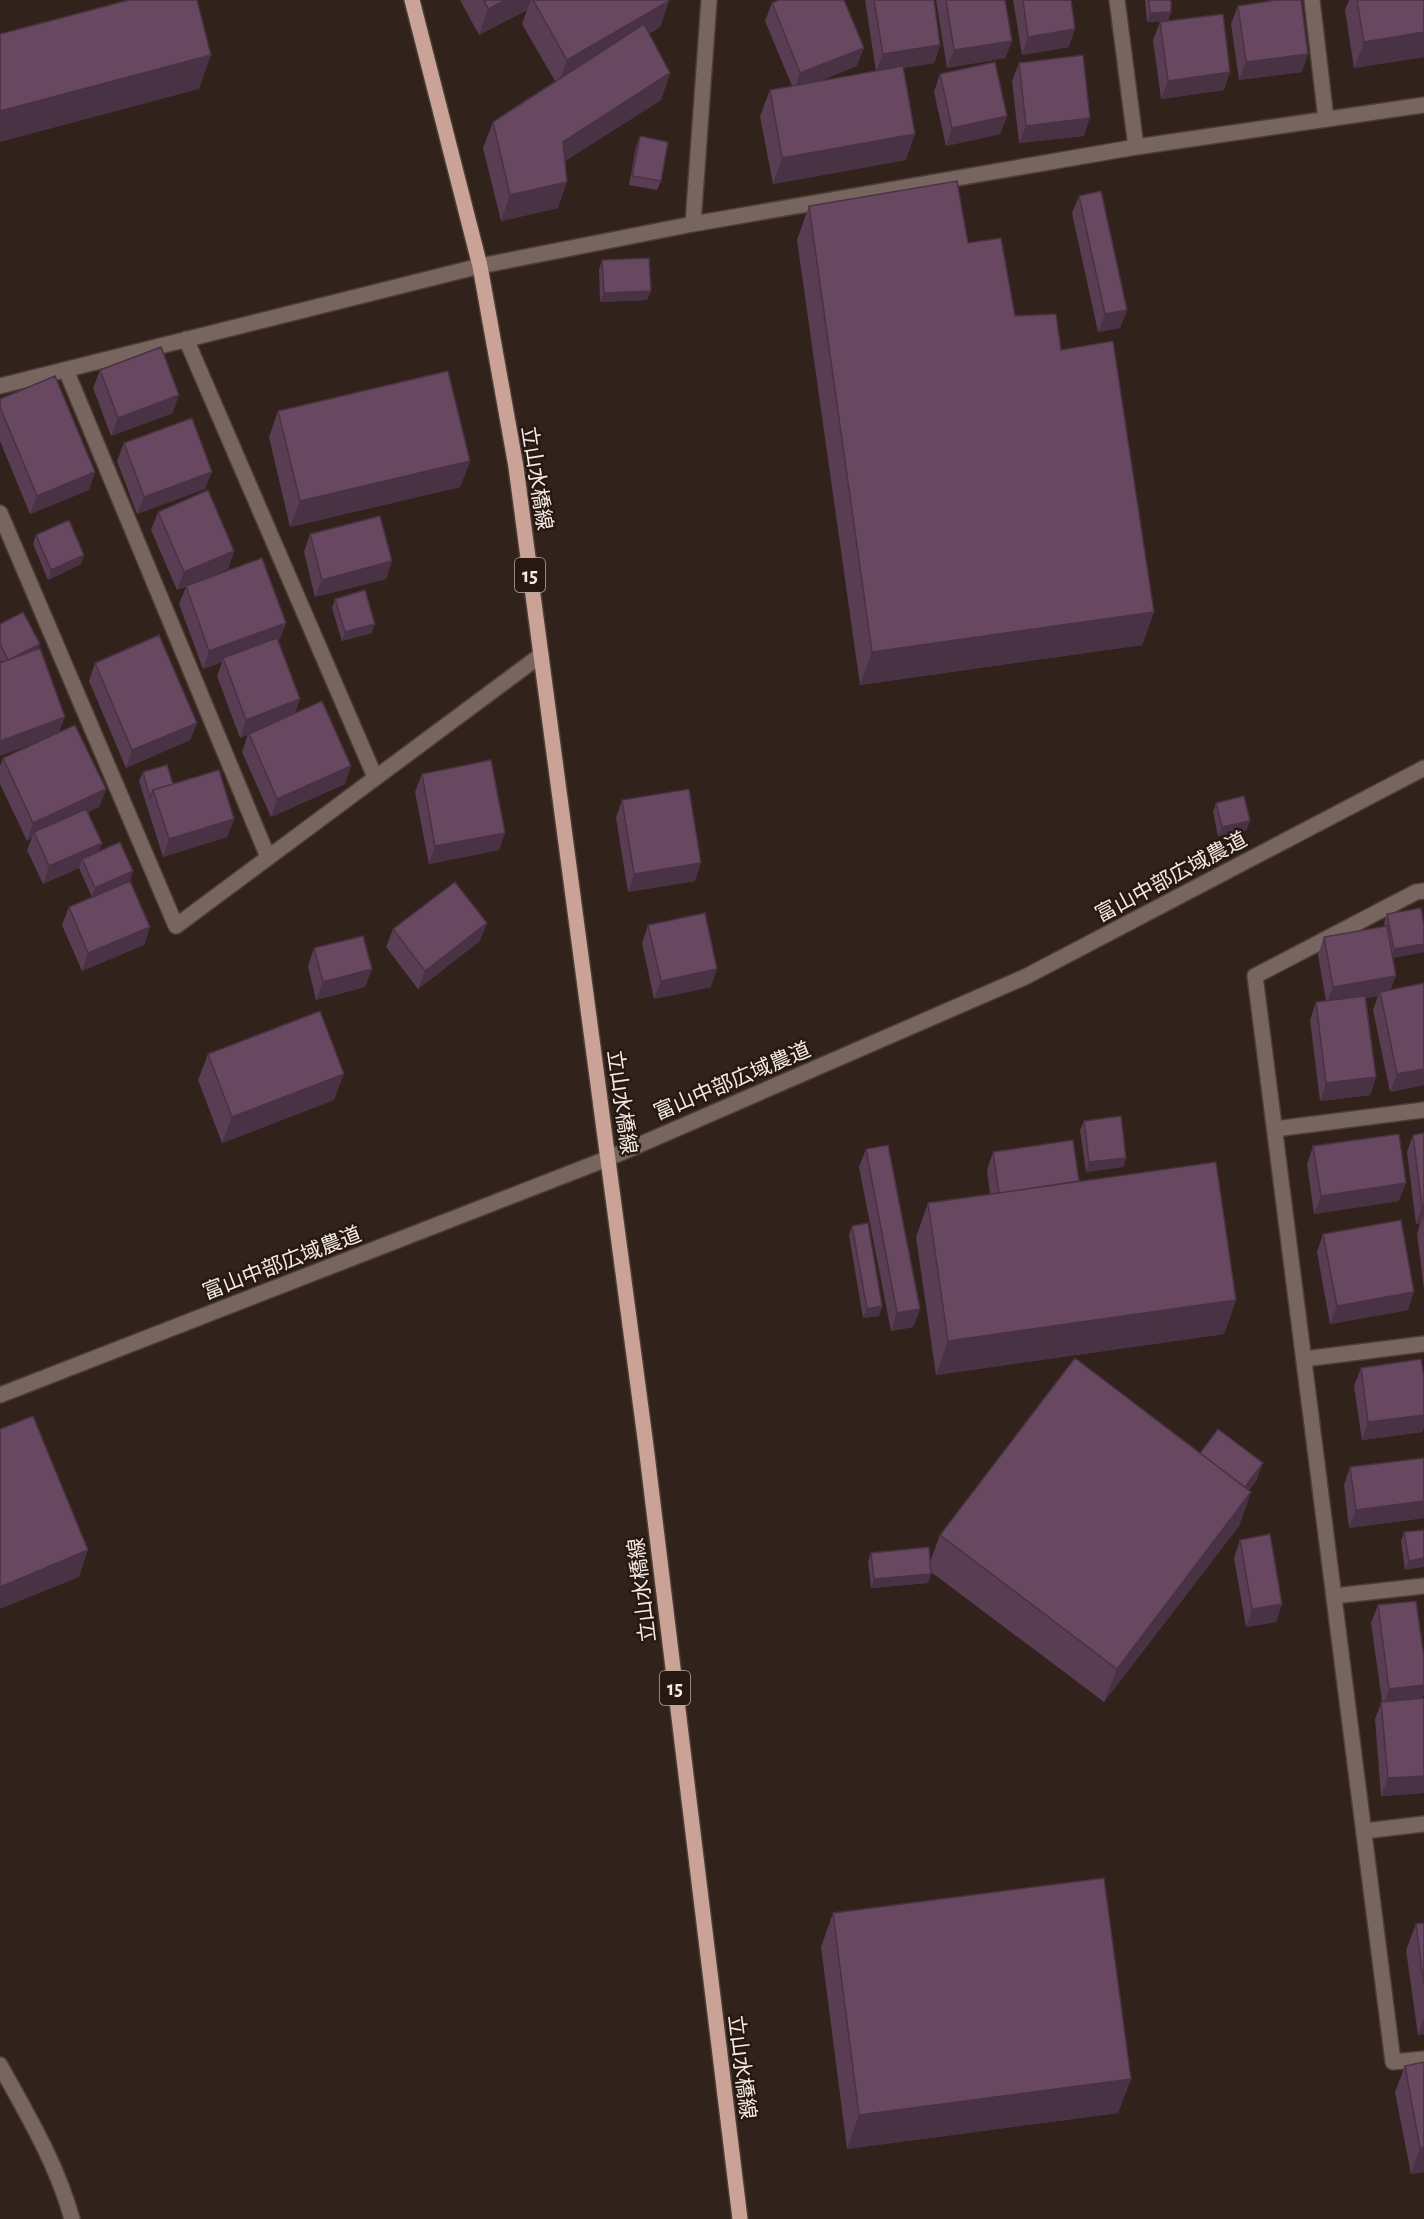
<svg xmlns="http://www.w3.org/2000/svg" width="1424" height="2219" viewBox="0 0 1424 2219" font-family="'Alegreya Sans','Noto Sans JP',sans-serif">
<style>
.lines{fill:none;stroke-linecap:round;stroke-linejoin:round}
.minor-casing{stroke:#4c3e37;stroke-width:18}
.major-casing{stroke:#4c3e37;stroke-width:18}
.minor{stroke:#78655f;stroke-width:15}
.major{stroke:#caa396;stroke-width:15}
.wall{fill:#593d53}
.shaded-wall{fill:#493243}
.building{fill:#684760;stroke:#493243;stroke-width:1.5}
.labels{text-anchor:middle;stroke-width:5;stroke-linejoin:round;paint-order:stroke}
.shield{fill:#271912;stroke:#b6aba5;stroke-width:1.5}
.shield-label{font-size:20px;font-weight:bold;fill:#f4e9e4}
.street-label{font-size:21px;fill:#f4e9e4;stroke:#271912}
</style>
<rect width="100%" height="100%" fill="#31221b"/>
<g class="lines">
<g class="minor-casing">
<path id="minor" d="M1117,0L1136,147
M1312,0L1326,119
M693,224L709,0
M186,339L375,777
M66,370L268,857
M0,386L480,266L693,224L1136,147L1424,105
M0,513L176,926L541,655
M1424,891L1416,892L1255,976L1393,2062L1424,2059
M1275,1129L1424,1110
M1304,1359L1424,1344
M0,1395L609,1158L1025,977L1424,768
M1334,1596L1424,1586
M1364,1831L1424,1824
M0,2065C27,2114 57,2164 72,2219"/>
</g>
<g class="major-casing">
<path id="major" d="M412,0L480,266L516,467L646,1446L740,2219"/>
</g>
<use href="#minor" class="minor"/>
<use href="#major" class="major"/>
</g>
<path class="wall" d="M460,0H669L660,27L649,34L670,73L661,100L565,161L558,208L501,221L483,148L493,122L555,81L522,24L527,10L479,35Z
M865,0H934L940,45L934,63L903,68L906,160L773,184L760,116L770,90L792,86L765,21L772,3L857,66L819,81L876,71Z
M936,0H1005L1012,41L1005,58L947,68Z
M1013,0H1071L1069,47L1022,55Z
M1145,0H1171V12L1168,21L1224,90L1161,99L1153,40L1160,22L1163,21L1147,22Z
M1349,0H1424V57L1354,68L1345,10Z
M1238,6L1302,72L1239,80L1231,24Z
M1019,63L1084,136L1019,143L1012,81Z
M940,74L1007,116L1000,134L946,146L934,92Z
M640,136L661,181L657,190L629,185L636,146Z
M1079,196L1127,310L1120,328L1098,332L1072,213Z
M809,206L968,243L1015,316L1061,350L1154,612L1142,645L860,685L797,240Z
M602,260L647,300L600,302L599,269Z
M100,370L173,413L111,436L93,388Z
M0,399L95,472L89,490L30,514L0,441Z
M278,411L470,461L460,487L290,527L269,437Z
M124,443L205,489L137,514L117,461Z
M158,512L234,551L228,569L189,585L286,623L279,641H278L296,713L345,784L271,817L242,752L248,734L240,738L217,676L222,662L203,669L179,604L186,587L177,590L151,530Z
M310,534L392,561L386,579L315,597L304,552Z
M36,535L84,555L81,564L48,580L33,544Z
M335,599L372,633L342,641L332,608Z
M0,624L40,644L38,649L60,732L106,789L99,807L88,812L102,843L98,851L133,871L130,880L92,897L79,868L43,884L27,850L32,838L27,841L0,784V766L3,758L32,745L0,660Z
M95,663L197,723L190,740L126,768L89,681Z
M143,772L173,784L234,819L227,837L163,857L139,781Z
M422,774L505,833L499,850L429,864L415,792Z
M622,800L695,881L628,892L616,818Z
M1216,803L1247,830L1218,836L1213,812Z
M69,907L150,927L144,945L82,971L62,925Z
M1387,914L1424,952L1392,958L1390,990L1424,1085L1390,1092L1373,1010L1378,996L1366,998L1376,1077L1370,1095L1320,1101L1310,1020L1316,1002L1326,1001L1318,955L1324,937L1385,927L1384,923Z
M648,925L711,987L654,999L642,943Z
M393,929L480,941L418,989L386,947Z
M314,948L372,969L365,987L316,1000L308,966Z
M208,1054L334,1100L222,1143L198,1080Z
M1084,1121L1126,1158L1123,1167L1086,1172L1080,1130Z
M1424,1133V1289L1417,1234L1420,1224H1416L1407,1152L1413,1135Z
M1313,1146L1399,1201L1314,1214L1307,1164Z
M866,1149L920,1309L913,1327L891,1331L859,1167Z
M993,1152L1079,1181L1236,1300L1224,1334L936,1375L916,1237L928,1203L990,1194L987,1170Z
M852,1226L882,1306L879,1316L863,1318L849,1235Z
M1323,1234L1408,1310L1330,1324L1317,1252Z
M1361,1368L1422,1432L1362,1440L1354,1386Z
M1200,1453L1263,1463L1256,1481L1249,1490L1251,1492L1239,1526L1104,1702L931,1572L928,1583L871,1588L868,1562L871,1553L930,1562L940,1535Z
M1424,1458V1518L1349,1528L1344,1485L1350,1467Z
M1424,1530L1405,1570L1401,1541L1404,1532Z
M1240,1540L1282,1604L1276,1622L1246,1627L1234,1558Z
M1378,1605L1422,1698H1424V1793L1381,1796L1375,1719L1382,1701L1371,1623Z
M833,1913L1131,2079L1118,2113L847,2149L821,1947Z
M1424,1923V2034L1418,2035L1406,1950L1416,1924Z
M1424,2062V2172L1411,2174L1395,2092L1405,2066Z"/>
<path class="shaded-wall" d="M506,0H531L527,10L479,35L488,9Z
M669,1L660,27L558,86L567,60Z
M1171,12L1168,21L1147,22L1150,13Z
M1075,29L1069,47L1022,55L1028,37Z
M1424,32V57L1354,68L1364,42Z
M1012,41L1005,58L947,68L954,50Z
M940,45L934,63L876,72L883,54Z
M864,48L857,66L794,91L800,73Z
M1308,54L1302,72L1239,80L1246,62Z
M211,55L199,89L0,142V111Z
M1230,72L1224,90L1161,99L1168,81Z
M670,73L661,100L554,168L563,142Z
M1007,116L1000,134L946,146L952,128Z
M1090,118L1084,136L1019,143L1026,126Z
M915,134L906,160L773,184L782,158Z
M567,182L558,208L501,221L510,195Z
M651,291L647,300L600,302L604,293Z
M1127,310L1120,328L1098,332L1105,314Z
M179,395L173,413L111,436L118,418Z
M470,461L460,487L290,527L300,501Z
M95,472L89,490L30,514L37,496Z
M212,472L205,489L137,514L144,497Z
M234,551L228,569L177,590L184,572Z
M84,555L81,564L48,580L51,570Z
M392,561L386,579L315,597L322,580Z
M1154,612L1142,645L860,685L872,652Z
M286,623L279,641L224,661L223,658L222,662L203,669L209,651Z
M375,624L372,633L342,641L345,632Z
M40,644L36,653L8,660Z
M300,699L294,717L240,738L246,720Z
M65,717L58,735L0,756V741Z
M197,723L190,740L126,768L132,750Z
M351,766L345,784L271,817L277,799Z
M106,789L99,807L36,836L34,832L32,838L27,841L33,823Z
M234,819L227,837L163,857L169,839Z
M1250,821L1247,830L1218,836L1222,827Z
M505,833L499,850L429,864L435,846Z
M102,843L95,861L82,859L79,868L43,884L49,866Z
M701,863L695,881L628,892L634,874Z
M133,871L130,880L92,897L95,888Z
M487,923L480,941L418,989L425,971Z
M150,927L144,945L82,971L88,953Z
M1424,944V952L1390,958L1394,949Z
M372,969L365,987L316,1000L323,982Z
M717,969L711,987L654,999L661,981Z
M1396,976L1389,994L1380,992L1378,996L1326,1005L1333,987Z
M1424,1069V1085L1390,1092L1397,1074Z
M344,1074L334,1100L222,1143L232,1117Z
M1376,1077L1370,1095L1320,1101L1326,1083Z
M1126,1158L1123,1167L1086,1172L1089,1162Z
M1406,1183L1399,1201L1314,1214L1321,1196Z
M1422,1206H1424V1222L1423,1216L1420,1224H1416Z
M1414,1292L1408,1310L1330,1324L1337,1306Z
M1236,1300L1224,1334L936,1375L948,1341Z
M882,1306L879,1316L863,1318L867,1309Z
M920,1309L913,1327L891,1331L897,1313Z
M1424,1415V1428L1422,1432L1362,1440L1368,1422Z
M1263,1463L1256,1481L1229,1518L1235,1500Z
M1251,1492L1239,1526L1104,1702L1117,1669Z
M1424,1501V1518L1349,1528L1356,1510Z
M88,1550L79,1577L0,1609V1587Z
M1424,1558V1567L1405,1570L1409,1561Z
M931,1574L928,1583L871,1588L874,1579Z
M1282,1604L1276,1622L1246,1627L1252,1609Z
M1424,1685V1694L1421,1702L1383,1707L1389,1689Z
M1424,1776V1793L1381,1796L1388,1778Z
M1424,2017V2034L1418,2035Z
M1131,2079L1118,2113L847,2149L859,2115Z
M1420,2148H1424V2172L1411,2174Z"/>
<path class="building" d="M129,0H197L211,55L0,111V34Z
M484,0H506L488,9Z
M533,0H669V1L567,60Z
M779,0H844L864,48L800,73L772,3Z
M874,0H934L940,45L883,54Z
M946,0H1005L1012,41L954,50Z
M1023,0H1071L1075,29L1028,37Z
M1149,0H1171V12L1150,13Z
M1276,0H1301L1308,54L1246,62L1238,6Z
M1357,0H1424V32L1364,42Z
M1223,14L1230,72L1168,81L1160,22Z
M644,24L670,73L563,142L567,182L510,195L493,122Z
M1083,55L1090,118L1026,126L1019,63Z
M995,62L1007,116L952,128L940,74Z
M903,66L915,134L782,158L770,90Z
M640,136L668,142L661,181L632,176Z
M957,181L968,243L1001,238L1015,316L1056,314L1061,350L1113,341L1154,612L872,652L809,206Z
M1101,191L1127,310L1105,314L1079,196Z
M649,258L651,291L604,293L602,260Z
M161,347L179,395L118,418L100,370Z
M448,371L470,461L300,501L278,411Z
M55,376L95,472L37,496L0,407V399Z
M192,418L212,472L144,497L124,443Z
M208,490L234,551L184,572L158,512Z
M380,516L392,561L322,580L310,534Z
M69,520L84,555L51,570L36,535Z
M262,558L286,623L209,651L186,586Z
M365,590L375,624L345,632L335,599Z
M23,612L40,644L8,660L0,644V624Z
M159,635L197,723L132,750L95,663Z
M277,638L300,699L246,720L223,658Z
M40,648L65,717L0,741V663Z
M322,701L351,766L277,799L249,734Z
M75,725L106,789L33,823L3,758Z
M491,760L505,833L435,846L422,774Z
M167,765L173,784L153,790L150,798L143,772Z
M219,770L234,819L169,839L153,790Z
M689,789L701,863L634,874L622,800Z
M1244,796L1250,821L1222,827L1216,803Z
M86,809L102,843L49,866L34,832Z
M120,842L133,871L95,888L82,859Z
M130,881L150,927L88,953L69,907Z
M455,882L487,923L425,971L393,929Z
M1421,908L1424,926V944L1394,949L1387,914Z
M705,913L717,969L661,981L648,925Z
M1387,926L1396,976L1333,987L1324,937Z
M363,936L372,969L323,982L314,948Z
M1424,983V1069L1397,1074L1380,992Z
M1365,996L1376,1077L1326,1083L1316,1002Z
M320,1011L344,1074L232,1117L208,1054Z
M1121,1116L1126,1158L1089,1162L1084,1121Z
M1424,1133V1206H1422L1413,1135Z
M1399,1134L1406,1183L1321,1196L1313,1146Z
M1073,1140L1079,1181L999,1193L993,1152Z
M888,1145L920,1309L897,1313L866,1149Z
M1216,1162L1236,1300L948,1341L928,1203Z
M1401,1220L1414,1292L1337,1306L1323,1234Z
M868,1223L882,1306L867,1309L852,1226Z
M1075,1358L1251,1492L1117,1669L940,1535Z
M1421,1359L1424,1378V1415L1368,1422L1361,1368Z
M33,1416L88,1550L0,1587V1429Z
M1218,1429L1263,1463L1245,1487L1200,1453Z
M1424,1458V1501L1356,1510L1350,1467Z
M1424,1530V1558L1409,1561L1404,1532Z
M1270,1534L1282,1604L1252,1609L1240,1540Z
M929,1547L931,1574L874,1579L871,1553Z
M1416,1601L1424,1658V1685L1389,1689L1378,1605Z
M1424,1698V1776L1388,1778L1381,1702Z
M1104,1878L1131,2079L859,2115L833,1913Z
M1424,1923V1986L1416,1924Z
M1424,2062V2148H1420L1405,2066Z"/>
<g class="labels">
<g class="shield">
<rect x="515" y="558" width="30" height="34" rx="4.5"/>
<rect x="660" y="1671" width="30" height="34" rx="4.5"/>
</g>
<g class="shield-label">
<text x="530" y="582">15</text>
<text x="675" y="1695">15</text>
</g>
<g class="street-label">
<text transform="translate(537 478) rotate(81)" y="7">立山水橋線</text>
<text transform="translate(1171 877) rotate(-28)" y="7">富山中部広域農道</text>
<text transform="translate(732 1081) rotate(-23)" y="7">富山中部広域農道</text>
<text transform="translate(622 1102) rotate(82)" y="7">立山水橋線</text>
<text transform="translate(282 1263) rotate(-21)" y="7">富山中部広域農道</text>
<text transform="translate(642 1590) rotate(-97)" y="7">立山水橋線</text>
<text transform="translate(742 2067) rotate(83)" y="7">立山水橋線</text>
</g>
</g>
</svg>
